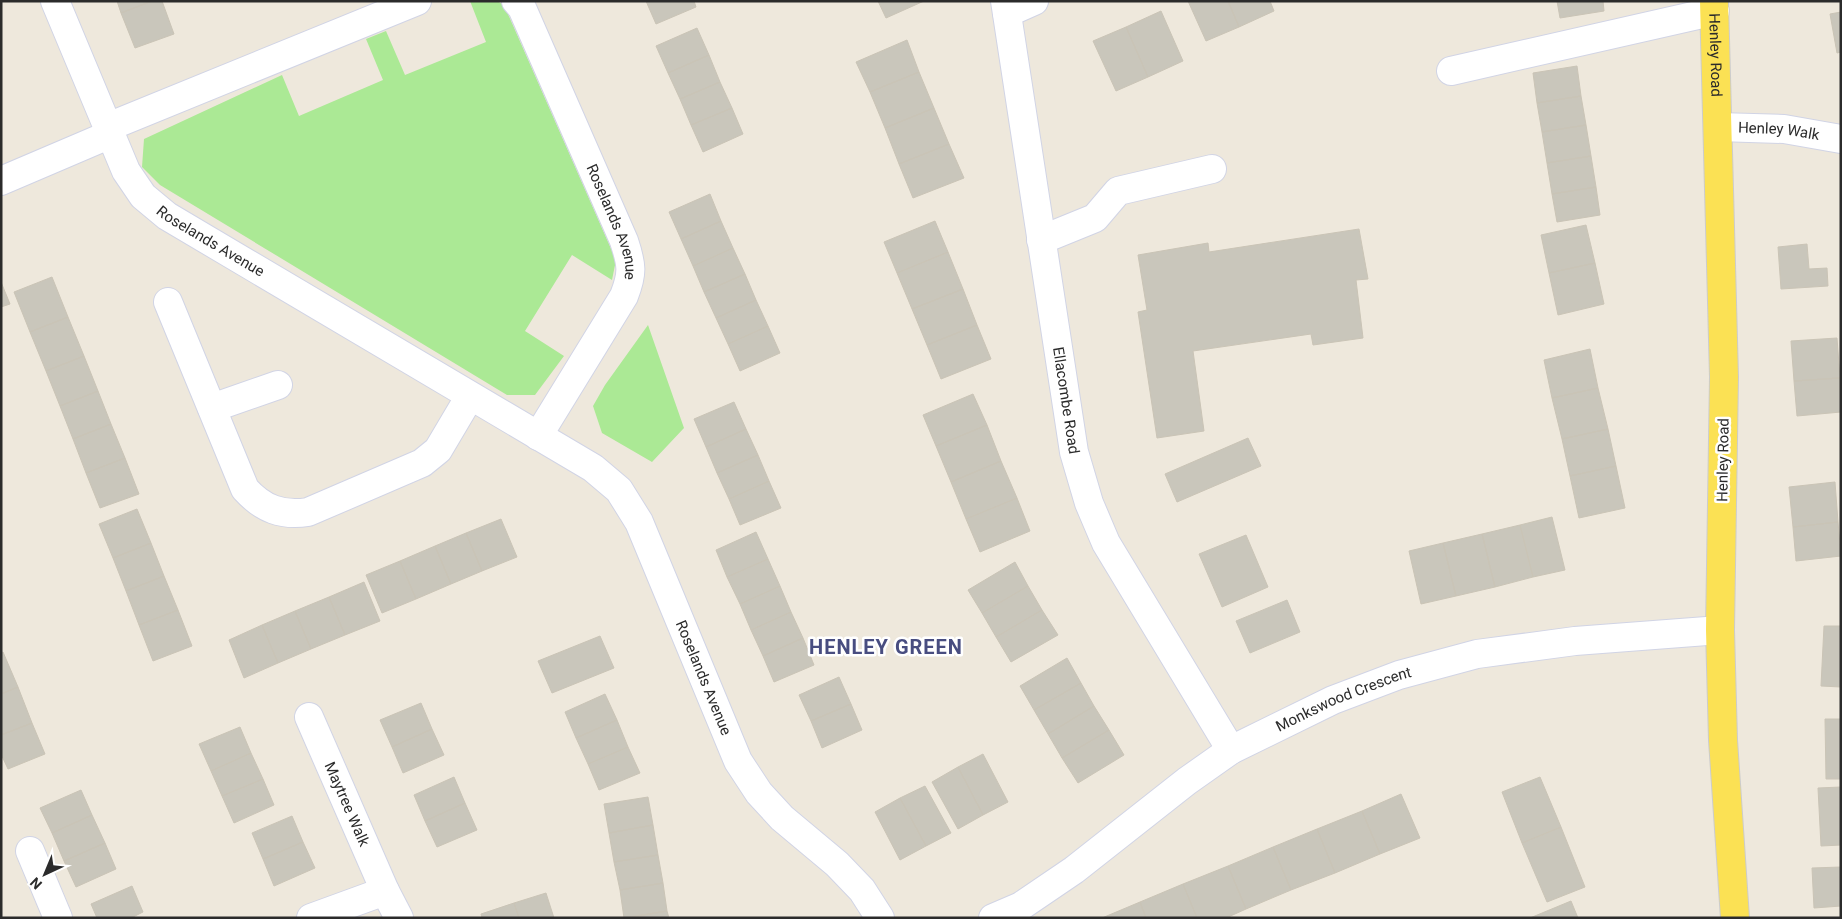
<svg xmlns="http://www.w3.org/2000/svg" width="1842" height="919" viewBox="0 0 1842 919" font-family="Roboto,sans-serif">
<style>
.green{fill:#abe995}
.building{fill:#c9c6bb;stroke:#cac4b6}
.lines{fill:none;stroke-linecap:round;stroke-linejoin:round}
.minor-casing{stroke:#d1d4e5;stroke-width:30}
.major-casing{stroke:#ccc;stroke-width:30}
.minor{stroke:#fff;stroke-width:28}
.major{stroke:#fbe154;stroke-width:28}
.labels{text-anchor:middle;stroke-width:5;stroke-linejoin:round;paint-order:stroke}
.street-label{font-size:15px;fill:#2b2b2b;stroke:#fff}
.district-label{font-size:20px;font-weight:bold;letter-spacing:1px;fill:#484d80;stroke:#fff}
</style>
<rect width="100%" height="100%" fill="#eee8dc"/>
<path class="green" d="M470,1H497L504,5L616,260L612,280L572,255L525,331L564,356L535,395H507L160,185L142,167L144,139L282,75L299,116L383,80L366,39L386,31L405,75L486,42Z
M648,325L684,428L652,462L602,433L593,406L605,385Z"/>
<path class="building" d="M117,1H152L121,13Z
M152,1H162L174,34L135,48L121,13Z
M646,1H694L696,7L656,24Z
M878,1H924L886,18Z
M1188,1H1228L1239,27L1206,41Z
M1228,1H1270L1274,11L1239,27Z
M1557,1H1603L1604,11L1560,18Z
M1161,11L1183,61L1148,77L1126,27Z
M1841,12V52L1837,53L1830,14Z
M1126,27L1148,77L1116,91L1093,41Z
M697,28L709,55L668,73L656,46Z
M907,40L919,72L870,92L856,62Z
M709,55L720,82L680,99L668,73Z
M1577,66L1581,96L1537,103L1533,73Z
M919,72L934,108L885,128L870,92Z
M720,82L732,108L691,125L680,99Z
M1581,96L1586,125L1542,132L1537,103Z
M732,108L743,134L703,152L691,125Z
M934,108L949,144L899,164L885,128Z
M1586,125L1591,156L1547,163L1542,132Z
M949,144L964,178L913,198L899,164Z
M1591,156L1596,187L1552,194L1547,163Z
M1596,187L1600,215L1557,222L1552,194Z
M710,194L721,221L681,239L669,212Z
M721,221L733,248L693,266L681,239Z
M935,221L948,252L897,273L884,242Z
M1586,225L1595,263L1549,273L1541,235Z
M1359,229L1368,279L1356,280L1363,338L1313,345L1311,334L1193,351L1204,431L1157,438L1138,312L1147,310L1138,255L1208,243L1209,252Z
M1807,244L1809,269L1827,268L1828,286L1781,289L1778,247Z
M733,248L745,274L704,292L693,266Z
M948,252L963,289L912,309L897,273Z
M1595,263L1604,304L1558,315L1549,273Z
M745,274L756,300L716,318L704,292Z
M52,277L68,317L30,332L14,292Z
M1,282L10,304L1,307Z
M963,289L977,325L927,345L912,309Z
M756,300L768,326L728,344L716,318Z
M68,317L84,356L46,371L30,332Z
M977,325L991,359L941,379L927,345Z
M768,326L780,353L740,371L728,344Z
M1837,338L1840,378L1794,381L1791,341Z
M1590,349L1598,388L1552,398L1544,360Z
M84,356L98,391L60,406L46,371Z
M1840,378L1841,412L1797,416L1794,381Z
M1598,388L1608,429L1562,439L1552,398Z
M98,391L111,424L73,439L60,406Z
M973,394L987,425L936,446L923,415Z
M734,402L746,429L706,447L694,419Z
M111,424L125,458L86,473L73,439Z
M987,425L1001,461L951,482L936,446Z
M746,429L758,455L717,473L706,447Z
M1608,429L1616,466L1570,476L1562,439Z
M1248,438L1261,466L1177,502L1165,474Z
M758,455L769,481L729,499L717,473Z
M125,458L139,494L100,508L86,473Z
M1001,461L1017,498L966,519L951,482Z
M1616,466L1625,508L1579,518L1570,476Z
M769,481L781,508L740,525L729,499Z
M1835,482L1838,522L1793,527L1789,487Z
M1017,498L1030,531L980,552L966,519Z
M137,509L151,543L113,558L99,524Z
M1552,517L1565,570L1533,577L1520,525Z
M501,519L517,557L482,571L466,533Z
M1838,522L1841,556L1796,561L1793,527Z
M1520,525L1533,577L1495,587L1482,534Z
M756,532L768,559L727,577L716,550Z
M466,533L482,571L451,584L435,546Z
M1482,534L1495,587L1456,596L1443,543Z
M1246,535L1268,587L1222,607L1199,554Z
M151,543L164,576L126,591L113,558Z
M1443,543L1456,596L1421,604L1409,551Z
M435,546L451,584L416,599L400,561Z
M768,559L780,586L740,604L727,577Z
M400,561L416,599L382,613L366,575Z
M1015,562L1028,586L982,613L968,590Z
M164,576L178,610L139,625L126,591Z
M364,582L380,621L345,635L329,597Z
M780,586L791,612L751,630L740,604Z
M1028,586L1042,610L996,637L982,613Z
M329,597L345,635L311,649L295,611Z
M1287,600L1300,632L1250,653L1236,621Z
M178,610L192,646L153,661L139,625Z
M1042,610L1058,635L1011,662L996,637Z
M295,611L311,649L278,663L262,625Z
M791,612L803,638L763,656L751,630Z
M262,625L278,663L244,678L229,640Z
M1824,626H1841V687L1821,686Z
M600,636L614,668L552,693L538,661Z
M803,638L814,665L774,682L763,656Z
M3,652L18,687L1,694V653Z
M1067,658L1081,683L1034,710L1020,686Z
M839,677L851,704L811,721L799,695Z
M1081,683L1094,706L1048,734L1034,710Z
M18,687L32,723L1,735V694Z
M605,694L617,720L576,738L565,712Z
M421,703L432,729L392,747L380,720Z
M851,704L862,730L822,748L811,721Z
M1094,706L1109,730L1062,758L1048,734Z
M1825,719H1841V779H1826Z
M617,720L628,747L588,764L576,738Z
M32,723L45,754L8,769L1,754V735Z
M240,727L251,753L211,771L199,744Z
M432,729L444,755L403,773L392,747Z
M1109,730L1124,755L1078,783L1062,758Z
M628,747L640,773L599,790L588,764Z
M251,753L263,779L222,796L211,771Z
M983,754L1008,802L983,815L958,767Z
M958,767L983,815L958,829L932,782Z
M454,777L465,803L425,821L414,795Z
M1540,777L1561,827L1522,843L1502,792Z
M263,779L274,805L234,823L222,796Z
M925,786L951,833L926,846L900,798Z
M1841,787V845L1821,846L1818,788Z
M81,790L92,815L52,833L40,808Z
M1401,794L1420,838L1380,854L1362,811Z
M648,797L653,825L609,833L604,804Z
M900,798L926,846L900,860L875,812Z
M465,803L477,830L437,847L425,821Z
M1362,811L1380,854L1335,873L1317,829Z
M92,815L105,843L64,861L52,833Z
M292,816L303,842L263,859L252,833Z
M653,825L658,855L614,862L609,833Z
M1561,827L1585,887L1547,902L1522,843Z
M1317,829L1335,873L1291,890L1273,847Z
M303,842L315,868L274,886L263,859Z
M105,843L116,869L76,887L64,861Z
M1273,847L1291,890L1246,909L1228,866Z
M658,855L663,883L620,890L614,862Z
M1228,866L1246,909L1226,918H1197L1183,884Z
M1841,867V906L1814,908L1812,868Z
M663,883L667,911L624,918L620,890Z
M1183,884L1197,918H1146L1140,902Z
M132,886L143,912L131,918H97L91,904Z
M546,893L554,918H519L514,903Z
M1571,901L1578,918H1530Z
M1140,902L1146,918H1102Z
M514,903L519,918H482L481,914Z
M667,911L669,918H626Z"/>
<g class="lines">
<g class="minor-casing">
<g id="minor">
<path id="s1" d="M55,1L126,171L143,196L167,216L593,468L619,490L639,522L738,761L759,793L782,818L837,864L862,890L880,918"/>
<path id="s2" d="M516,1L522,8L624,241C632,265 633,273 624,296L538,436"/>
<path id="s3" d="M1005,1L1074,452L1089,503L1106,543L1231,750"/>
<path d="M1007,13L1034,1"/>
<path d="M1451,71L1715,11"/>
<path d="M108,127L417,1"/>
<path id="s4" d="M1718,127L1784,129L1841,139"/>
<path d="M1,181L111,134"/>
<path d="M1041,240L1095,218L1118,191L1212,169"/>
<path d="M168,302L245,489C263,509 282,516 308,512L422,463L438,450L470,396"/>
<path d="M212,408L278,385"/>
<path id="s5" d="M309,717L385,891"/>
<path d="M30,851L58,918"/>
<path d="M311,918L385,891L399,918"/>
<path id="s6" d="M993,918L1021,906L1074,870L1187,781L1231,750L1333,700L1399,675L1477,654L1575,641L1720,630"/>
</g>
</g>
<g class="major-casing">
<g id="major">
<path id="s7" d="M1714,1L1724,377L1720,630L1723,740L1735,918"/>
</g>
</g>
<use href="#minor" class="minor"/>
<use href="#major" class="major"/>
</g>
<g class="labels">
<g class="street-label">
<text dy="5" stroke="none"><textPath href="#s7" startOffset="54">Henley Road</textPath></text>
<text dy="5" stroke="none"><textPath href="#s4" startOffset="61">Henley Walk</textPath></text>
<text dy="5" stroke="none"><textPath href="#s2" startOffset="242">Roselands Avenue</textPath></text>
<text dy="5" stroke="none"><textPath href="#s1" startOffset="296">Roselands Avenue</textPath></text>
<text dy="5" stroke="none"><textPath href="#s3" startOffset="404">Ellacombe Road</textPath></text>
<text transform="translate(1723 460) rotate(-89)" y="5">Henley Road</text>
<text dy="5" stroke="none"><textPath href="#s1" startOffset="981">Roselands Avenue</textPath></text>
<text dy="5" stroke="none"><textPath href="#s6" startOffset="416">Monkswood Crescent</textPath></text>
<text dy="5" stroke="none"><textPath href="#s5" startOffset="95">Maytree Walk</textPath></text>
</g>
<g class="district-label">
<text x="886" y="654">HENLEY GREEN</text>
</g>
</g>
<rect width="1842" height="919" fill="none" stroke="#2b2b2b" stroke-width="5"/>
<g transform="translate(45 874) rotate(224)" stroke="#ffffff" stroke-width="4" paint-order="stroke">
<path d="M0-4L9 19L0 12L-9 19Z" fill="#2b2b2b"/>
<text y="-8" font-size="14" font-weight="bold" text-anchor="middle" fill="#2b2b2b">N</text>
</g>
</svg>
